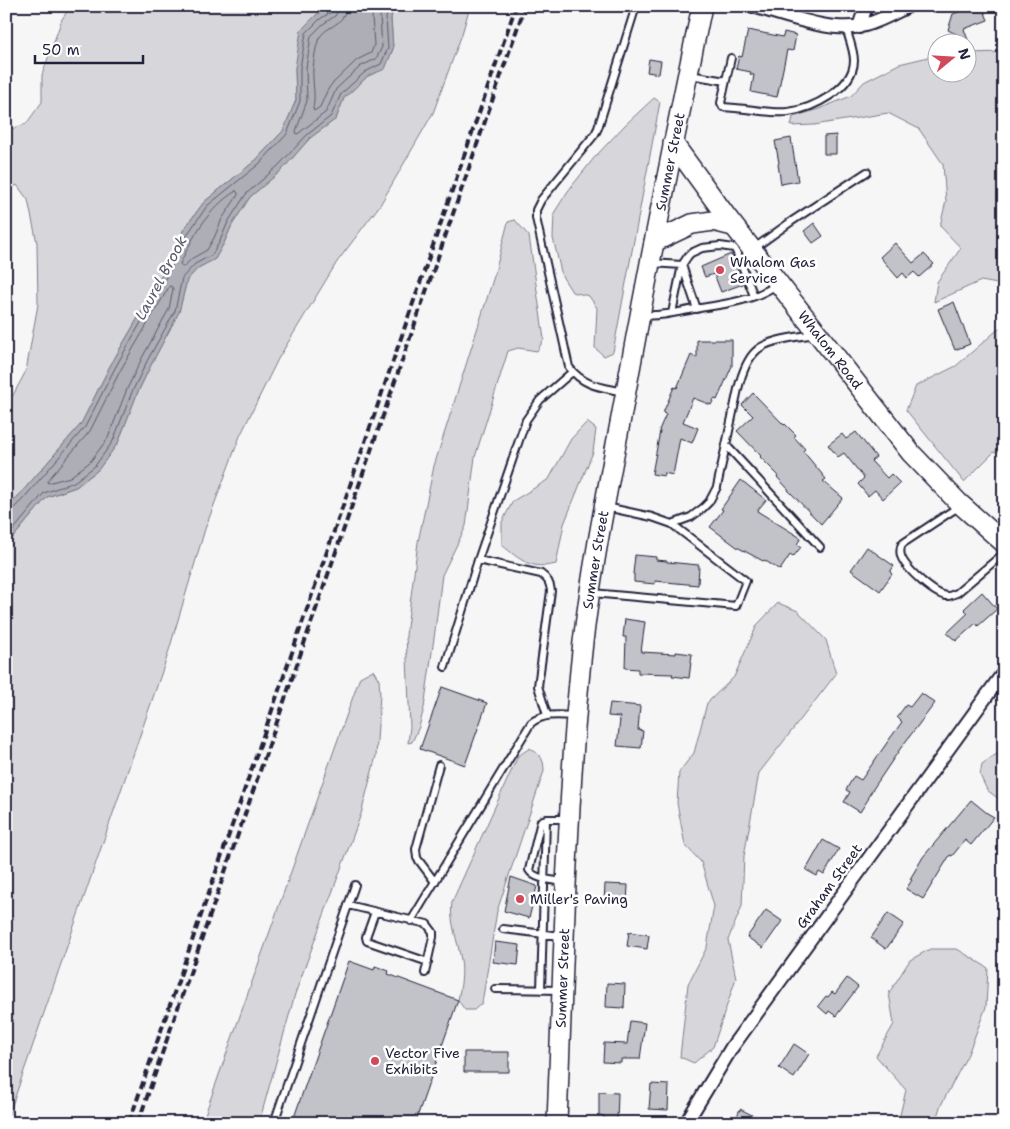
<svg xmlns="http://www.w3.org/2000/svg" width="1010" height="1129" viewBox="0 0 1010 1129" font-family="'Shantell Sans',sans-serif">
<style>
.green{fill:#d7d7db;stroke:#7c7c8b}
.water{fill:#aeaeb7;stroke:#767685}
.lines{fill:none;stroke-linecap:round;stroke-linejoin:round}
.shore{stroke:#5a5a6d;stroke-width:1}
.building{fill:#c2c2c9;stroke:#22223b}
.service-casing{stroke:#22223b;stroke-width:10}
.minor-casing{stroke:#22223b;stroke-width:16}
.secondary-casing{stroke:#22223b;stroke-width:22}
.service{stroke:#fff;stroke-width:6}
.minor{stroke:#fff;stroke-width:12}
.secondary{stroke:#fff;stroke-width:19}
.rail{stroke:#22223b;stroke-width:4;stroke-dasharray:8 4;stroke-linecap:butt}
.poi-dot{fill:#d1495b;stroke:#fff;stroke-width:2}
.labels{text-anchor:middle;stroke-width:5;stroke-linejoin:round;paint-order:stroke}
.street-label{font-size:14px;fill:#22223b;stroke:#fff}
.poi-label{font-size:14px;fill:#22223b;stroke:#fff;text-anchor:start}
.water-label{font-size:15px;font-style:italic;fill:#5a5a6d;stroke:#fff}
</style>
<rect width="100%" height="100%" fill="#f6f6f7"/>
<filter id="ink" filterUnits="userSpaceOnUse"><feTurbulence type="fractalNoise" baseFrequency=".02" numOctaves="2"/><feDisplacementMap in="SourceGraphic" scale="10" xChannelSelector="R" yChannelSelector="G"/><feConvolveMatrix kernelMatrix="1 2 1 2 8 2 1 2 1" color-interpolation-filters="sRGB"/></filter>
<g filter="url(#ink)">
<path class="green" d="M71,6L169,7L170,6H331L316,15L295,68L296,100L283,131L256,160L204,202L184,229L156,287L110,366L81,424L6,510V403L11,399L26,371L38,304L37,243L28,200L17,185L6,191V131L26,124L42,102V75L62,19Z
M394,6H470L462,34L433,113L380,205L337,262L278,359L240,436L205,529L167,657L6,1123V546L47,497L76,487L98,470L118,443L137,394L152,363L179,312L187,280L198,268L215,259L224,243L232,225L250,197L282,170L310,138L336,119L344,98L368,76L385,68L393,49L391,18Z
M1004,52V105L1002,106L1001,127L1004,130V287L1003,285L981,281L934,302L937,282L961,248L940,226L946,201L943,164L919,129L888,113L814,125L791,126L793,117L819,109L851,96L864,82L899,64L937,55L938,72H968V53Z
M654,98L660,102L613,352L604,356L595,348L597,308L589,296L572,292L562,276L553,238L554,213L568,191L594,158L625,125Z
M515,220L529,236L544,339L537,351L518,348L508,351L475,457L466,526L442,575L435,631L424,708L419,727L412,742L408,743L410,727L406,635L418,542L434,466L495,273L508,222Z
M1004,324V451L994,452L964,482L906,410L916,386L956,366Z
M587,422L596,429L593,452L564,524L556,564C531,570 520,560 502,545V522L513,501L549,479L571,439Z
M778,603L798,611L826,640L836,674L759,773L744,856L742,906L728,940L736,978L713,1047L694,1063L680,1057L688,984L707,947L714,906L701,862L685,845L677,803L679,772L694,753L707,703L734,677L757,625Z
M373,670L379,680L380,695L376,756L361,814L295,994L259,1123H202L360,677Z
M530,748C540,755 544,758 544,771L497,911L482,1003L474,1010H465L458,1000C461,986 463,974 461,960C458,941 449,921 452,902L518,756Z
M1004,749V803L987,790L980,775L982,764Z
M930,949H957L988,968L986,1007L968,1054L940,1107L935,1123H898L906,1090L876,1056L894,1024L889,993L910,960Z"/>
<path class="water" d="M331,6H394L391,18L393,49L385,69L368,76L344,98L336,119L310,138L282,170L250,197L232,225L224,243L215,259L198,268L187,280L179,312L152,363L137,394L118,443L98,470L76,487L47,497L6,546V510L81,424L110,366L156,287L184,229L204,202L256,160L283,131L296,100L295,68L301,30L316,15Z"/>
<g class="lines">
<path class="shore" d="M339,6L338,11L335,16L323,24L311,36L306,68L307,101L296,131L297,134L299,133L326,112L334,94L336,89L361,66L376,59L382,47L380,17L383,6
M346,6C345,28 323,25 318,41C315,50 314,60 313,69C312,82 316,95 313,108L314,111L320,107L327,91L331,85L357,60L371,53L374,45L372,17L375,6
M236,191L238,193V195L222,219L214,238L207,250L191,259L184,267L181,266L180,264C194,235 208,208 236,191Z
M170,286L172,287L173,289L169,309L142,358L127,389L108,438L90,462L70,477L48,483L47,482L48,480L90,431L120,371Z
M6,513L11,511L23,499L85,427L115,368L160,289L189,232L207,206L259,164L287,134L300,101V68L306,33L320,19L331,12L332,6
M6,539L44,493L74,482L95,466L113,441L132,392L147,361L175,311L182,278L195,264L212,255L220,241L228,222L246,194L278,166L307,135L331,116L341,94L365,72L381,64L388,48L386,18L389,6"/>
</g>
<path class="building" d="M973,6H982L988,20L964,29L968,40L948,30L953,14Z
M748,30L783,37L784,32L796,35L793,51L787,50L777,97L751,92L754,75L750,74L751,72L736,69L739,56L742,57Z
M649,59L661,61L659,74L647,72Z
M836,135V154H824V136Z
M791,138L798,181L781,184L778,164L779,163L775,141Z
M814,223L823,236L813,243L804,231Z
M895,243L913,263L924,254L934,264L919,277L914,272L907,278L903,273L898,278L880,257Z
M731,254L743,284L721,292L714,274L705,277L701,267Z
M954,302L970,344L955,350L938,309Z
M697,340H732V366L717,400L714,399L711,405L693,398L683,422L698,428L692,443L680,438L673,475L664,473V476L652,474L660,431L659,430L666,414L663,413L674,387L677,388L691,355L697,358Z
M753,393L784,425L785,424L796,435L794,437L805,449L803,451L826,479L823,481L843,498L821,524L788,490H789L777,477L778,475L760,457L761,456L737,431L753,416L742,405Z
M856,432L876,457L871,461L887,478L891,474L900,483L883,499L875,490L868,496L858,484L864,478L844,453L838,457L828,445L842,434L846,439Z
M741,480L766,500L757,511L801,538L797,544L801,547L793,557L790,555L780,570L764,560L763,561L737,547L710,527L723,510L721,509Z
M867,547L894,566L890,572L892,574L880,591L851,570Z
M635,555L656,557V560L667,561V562L699,565L698,585L655,581V584L634,582V574H633Z
M982,592L997,609L978,626L976,623L956,641L947,633L968,613L964,609Z
M625,619L645,622L641,652L676,654V652L692,654L689,678L672,676L673,674L638,673V669L625,668L626,637H623Z
M442,687L487,703L465,765L420,749Z
M921,693L935,703L900,749L873,789L868,797L869,798L860,812L844,802L850,792L846,790L854,776L861,780L891,737L902,722L897,717L906,705L910,707Z
M610,703L640,706L638,730L643,731L641,748L617,746L620,720H619L620,717L608,716Z
M971,800L987,813L994,817L971,845L965,840L952,856L950,855L923,899L906,889L912,880L910,879L923,857Z
M823,840L839,849L824,875L819,872L817,876L806,870Z
M511,877L537,886L529,918L504,911Z
M605,884L628,885L627,904L604,903Z
M766,910L782,921L763,948L747,937Z
M888,913L904,924L886,949L871,938Z
M629,932L649,935L647,949L627,946Z
M495,942L520,945L518,965L493,962Z
M349,961L374,970L375,966L389,971L388,974L458,1000L415,1123H292Z
M847,978L858,987L836,1016L829,1011L827,1014L818,1006L826,996L828,997L832,992L835,994Z
M607,983L625,984L624,1008L606,1007Z
M630,1021L645,1023L640,1059H621V1063L603,1062L604,1043L627,1044Z
M794,1044L809,1054L794,1078L779,1068Z
M464,1052H509V1072H464Z
M651,1084L669,1085L668,1110L649,1109Z
M599,1092L618,1093L617,1123H603L604,1116L599,1115Z
M740,1109L768,1123H734Z"/>
<g class="lines">
<g class="service-casing">
<path id="service" d="M731,58L721,103L723,107C736,108 749,109 761,111C770,112 779,113 788,112C812,109 853,89 854,61C854,50 849,39 846,28
M690,75L726,81
M753,249L792,221L867,172
M651,263L682,265L697,309
M672,313L682,265L688,256L691,253L702,248L720,246L734,248L736,251L754,296
M643,315C662,317 681,311 700,308C727,304 755,300 778,284
M624,392C602,387 584,387 569,367L536,218V210L541,200L595,134L598,128L636,6
M726,445L820,547
M958,507L902,544C900,548 900,552 901,556C905,568 936,597 949,596C950,596 956,593 957,593L1004,553
M672,524L691,517L703,508L709,502L717,487L738,389C741,377 746,360 756,351C768,339 799,337 815,334
M478,560L541,574C548,579 550,583 551,591L538,686L547,715
M592,593L736,606L746,581L672,524L652,517L606,507
M445,667L478,560L526,420L540,400L572,372
M546,819L543,820L541,821L529,870C535,880 553,880 564,882
M435,882L417,858L416,849L439,765
M348,905L427,924L433,932V937L425,973
M375,912L366,937L367,941L428,962
M411,921L531,723C544,713 559,715 575,716
M503,929L561,936
M495,989L561,990
M541,990L546,819H568
M274,1123L355,885"/>
</g>
<g class="minor-casing">
<path id="minor" d="M753,6C785,15 833,34 865,25C880,21 894,13 908,6
M859,27L866,6
M686,1123L732,1047L1004,672"/>
</g>
<g class="secondary-casing">
<g id="secondary">
<path id="s1" d="M673,143L726,216L911,453L959,503L1004,543"/>
<path d="M654,242L692,224L713,221L733,226"/>
<path id="s2" d="M557,1123C560,1043 563,964 566,885C570,804 574,722 583,642C592,567 607,492 621,418C646,280 673,143 702,6"/>
</g>
</g>
<use href="#service" class="service"/>
<use href="#minor" class="minor"/>
<use href="#secondary" class="secondary"/>
<path class="rail" d="M129,1123L516,6
M138,1123L525,6"/>
</g>
</g>
<g class="poi-dot">
<circle cx="720" cy="270" r="5"/>
<circle cx="520" cy="899" r="5"/>
<circle cx="375" cy="1061" r="5"/>
</g>
<g class="labels">
<g class="street-label">
<text dy="5" stroke="none"><textPath href="#s2" startOffset="970">Summer Street</textPath></text>
<text dy="5" stroke="none"><textPath href="#s1" startOffset="260">Whalom Road</textPath></text>
<text dy="5" stroke="none"><textPath href="#s2" startOffset="565">Summer Street</textPath></text>
<text transform="translate(829 886) rotate(-54)" y="5">Graham Street</text>
<text dy="5" stroke="none"><textPath href="#s2" startOffset="145">Summer Street</textPath></text>
</g>
<g class="poi-label">
<text x="730" y="267">Whalom Gas<tspan x="730" dy="16">Service</tspan></text>
<text x="530" y="904">Miller's Paving</text>
<text x="385" y="1058">Vector Five<tspan x="385" dy="16">Exhibits</tspan></text>
</g>
<g class="water-label">
<text transform="translate(161 278) rotate(-62)" y="5">Laurel Brook</text>
</g>
</g>
<rect width="1010" height="1129" fill="none" stroke="#fff" stroke-width="25"/>
<rect x="12" y="12" width="985" height="1104" fill="none" stroke="#22223b" stroke-width="2" filter="url(#ink)"/>
<g transform="translate(952 58) rotate(72)"><circle r="24" fill="#ffffff" stroke="#a7a7b1"/>
<path d="M0-4L9 19L0 12L-9 19Z" fill="#d1495b"/>
<text y="-8" font-size="14" font-weight="bold" text-anchor="middle" fill="#22223b">N</text>
</g>
<path d="M35 55v8h108v-8" fill="none" stroke="#22223b" stroke-width="2.5"/>
<text x="42" y="55" font-size="15" fill="#22223b" stroke="#ffffff" stroke-width="4" paint-order="stroke">50 m</text>
</svg>
